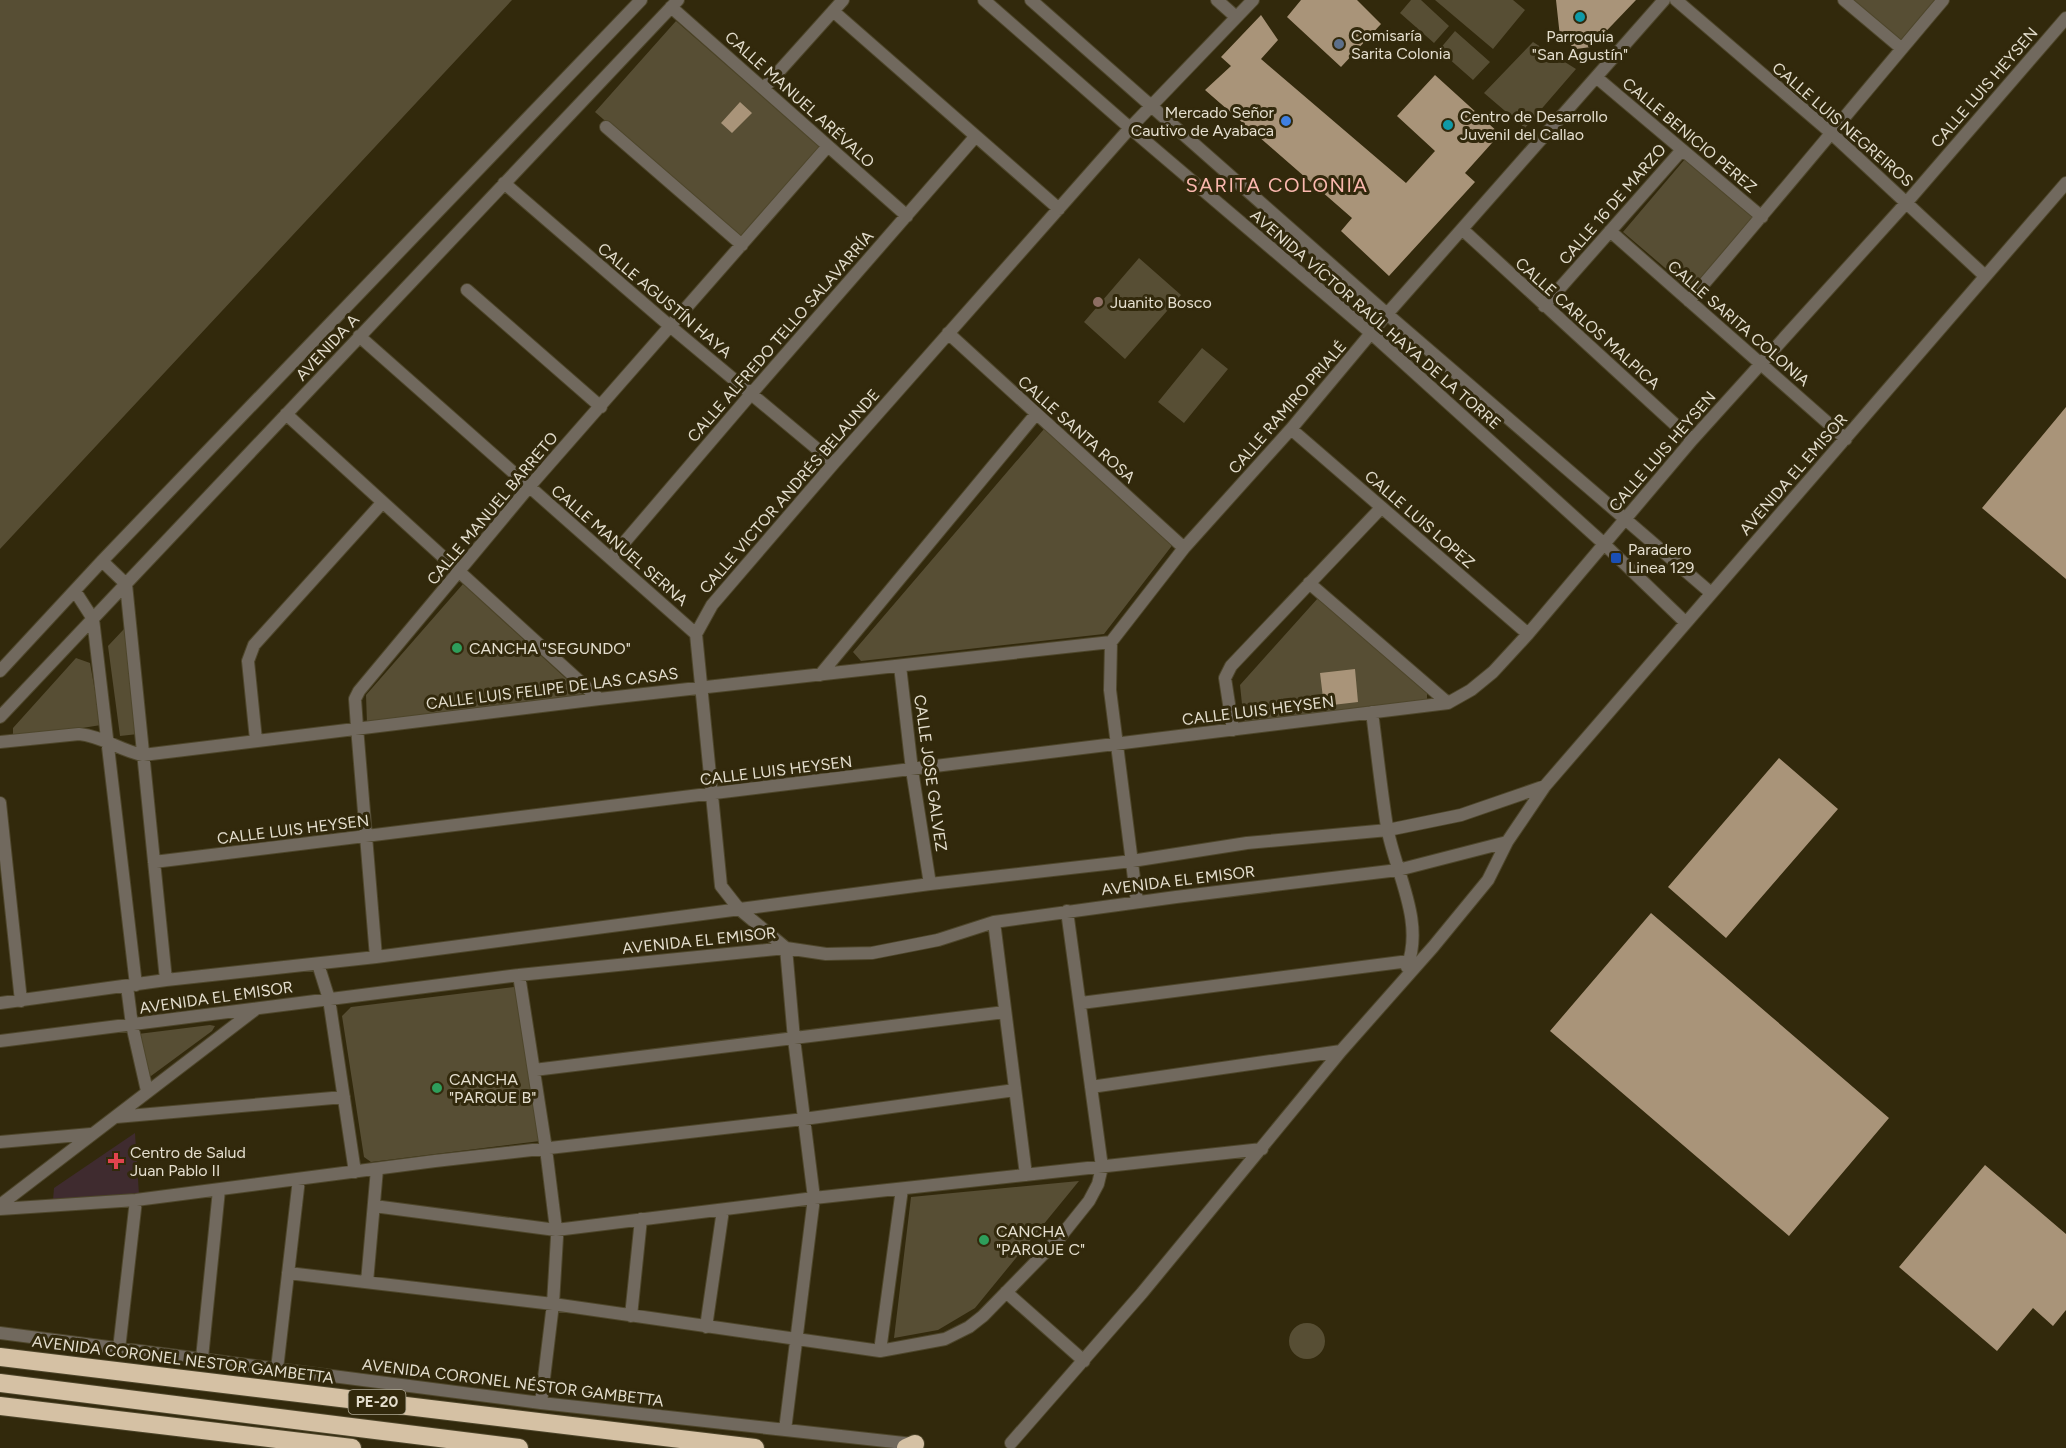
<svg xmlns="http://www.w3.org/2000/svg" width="2066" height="1448" viewBox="0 0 2066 1448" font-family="Figtree,sans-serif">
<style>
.commercial{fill:#3f2b2f}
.green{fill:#574e34}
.building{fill:#a99479}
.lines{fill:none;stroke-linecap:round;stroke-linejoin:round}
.street-casing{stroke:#4e462b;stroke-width:14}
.highway-casing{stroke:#4e462b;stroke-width:20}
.street{stroke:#71695e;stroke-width:12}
.highway{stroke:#d5c1a4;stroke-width:18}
.culture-dot{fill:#0f9aa8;stroke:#32290c;stroke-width:2}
.service-dot{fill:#5c6f8a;stroke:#32290c;stroke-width:2}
.shop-dot{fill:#3f7fe0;stroke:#32290c;stroke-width:2}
.education-dot{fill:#8d6e63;stroke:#32290c;stroke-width:2}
.transit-dot{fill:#1a4fb4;stroke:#32290c;stroke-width:2}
.leisure-dot{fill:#2e9e5b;stroke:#32290c;stroke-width:2}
.health-dot{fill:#e0444e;stroke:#32290c;stroke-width:2}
.labels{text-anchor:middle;stroke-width:6;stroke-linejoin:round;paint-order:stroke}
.shield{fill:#32290c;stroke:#afa894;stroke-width:1.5}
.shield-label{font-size:15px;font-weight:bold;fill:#e4dece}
.poi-label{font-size:16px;fill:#e4dece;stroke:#32290c;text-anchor:start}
.street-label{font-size:16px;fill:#e4dece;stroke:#32290c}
.quarter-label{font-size:20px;letter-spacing:1.5px;fill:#fbb8af;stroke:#32290c}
</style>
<rect width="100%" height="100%" fill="#32290c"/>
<path class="commercial" d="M135,1133L139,1195L53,1200L54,1188Z"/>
<path class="green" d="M0,0H512L0,549Z
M1411,0H1421L1449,26L1434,43L1400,13Z
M1435,0H1513L1525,10L1493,49Z
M1850,0H1940L1902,45Z
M676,21L820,147L740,239L595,112Z
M1455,31L1490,62L1473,80L1439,50Z
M1533,42L1576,69L1525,128L1484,93Z
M1685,159L1756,219L1692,291L1623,232Z
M1139,258L1181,295L1125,359L1084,322Z
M1202,348L1228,369L1184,423L1158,402Z
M1044,429L1174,543L1104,634L861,661L853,652Z
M463,584L586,697L367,724L366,695Z
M1318,598L1427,693V700L1244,723L1240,685Z
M124,629L138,734L120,736L108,646Z
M76,658L90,663L101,725L13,739V728Z
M514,987L520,993L540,1141L371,1162L364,1157L342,1016L351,1007Z
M210,1025L215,1026L212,1031L151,1076L146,1074L138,1034Z
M1079,1181L975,1308L938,1330L894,1338L911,1197Z
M1289 1341a18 18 0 1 1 36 0a18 18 0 1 1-36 0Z"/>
<path class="building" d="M1301,0H1357L1381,24L1341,67L1287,17Z
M1556,0H1636L1591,47L1576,49L1560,37Z
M1261,15L1278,40L1261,59L1406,183L1435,151L1397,116L1435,75L1500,134L1465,173L1475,182L1389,276L1341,231L1352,218L1205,90L1231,66L1221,57Z
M740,102L752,113L732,133L721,123Z
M2066,407V579L1982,508Z
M1355,669L1358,702L1324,706L1320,673Z
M1779,758L1838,809L1726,938L1668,887Z
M1651,913L1889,1118L1789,1236L1550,1031Z
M1985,1165L2066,1234V1310L2053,1326L2033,1308L1997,1351L1899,1267Z"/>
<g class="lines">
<g class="street-casing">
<path id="street" d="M984,0L1130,128L1372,334L1603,543L1685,622
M1031,0L1387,314L1711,593
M1217,0L1236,17
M1676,0L1830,132L1985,276
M1844,0L1901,48
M671,7L907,216
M833,11L1059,209
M1596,77L1762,217
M764,88L843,0
M606,127L742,245
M504,183L671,327L834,463
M1463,230L1692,440
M1610,231L1846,439
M467,290L601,407
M1689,301C1775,202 1858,100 1943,0
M1544,306L1681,151
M948,333L1184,548
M359,336L696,634
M286,414L599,699
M1291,429L1528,634
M611,558L751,394L975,137
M102,561L126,584L166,980
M1309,583L1448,703
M75,591L93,619L136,985
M900,666L912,770L930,884
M0,671L102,561L641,0
M820,675L1036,414
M1372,712C1377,751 1381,789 1387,827C1395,872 1425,921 1407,967
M0,717L678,0
M1233,730L1225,678L1231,666L1381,508
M256,740L248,661L254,645L382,503
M0,742L79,734C102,736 121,751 143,755L599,699L1111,642
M0,803L21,1001
M154,862L1448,703L1471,690L1493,672L1528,634L1692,440L1907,202L2066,18
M1137,902L1110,690L1111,642L1184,548L1291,429L1387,314L1664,0
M994,922L1026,1175
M376,957L357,727L355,699L359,691L529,487L828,146
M318,964L329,999L355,1172
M519,975L546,1149L557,1237L553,1304L541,1403
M127,986L132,1025L147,1091
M0,1003L166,980L376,957L930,884L1132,861L1247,843L1388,830L1461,815L1545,786
M1081,1003L1409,961
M0,1041L519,975L786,948L826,954L872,953L938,940L994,922L1176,897L1398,870L1507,842
M534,1070L1005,1012
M1091,1087L1341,1051
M116,1117L344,1097
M0,1142L91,1134
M0,1205L256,1009
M374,1206L556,1230L814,1198L1262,1149
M0,1209L136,1200L435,1161L804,1119L1015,1090
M288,1273L553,1304L880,1351L945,1339L969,1327L983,1316L1061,1236L1089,1201L1098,1184L1102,1167L1067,911
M367,1282L377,1169
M1006,1292L1084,1361
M631,1316L641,1219
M706,1327L723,1210
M0,1333L541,1403L913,1444
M119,1349L136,1200
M880,1351L902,1189
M202,1358L219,1190
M277,1369L299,1179
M785,1430L814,1198L794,1039L786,948L739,909L721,886L696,634L712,605L834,463L1130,128L1253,0
M1011,1443L1142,1293L1341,1051L1433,947L1488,880L1507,842L1545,786L2066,183"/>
</g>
<g class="highway-casing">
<path id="highway" d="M0,1357L755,1448
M0,1383L519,1448
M0,1406L352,1448
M906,1448L915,1444"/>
</g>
<use href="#street" class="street"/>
<use href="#highway" class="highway"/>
</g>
<g class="culture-dot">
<circle cx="1580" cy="17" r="6"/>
<circle cx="1448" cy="125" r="6"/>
</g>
<circle class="service-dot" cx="1339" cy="44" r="6"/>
<circle class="shop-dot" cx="1286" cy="121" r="6"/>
<circle class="education-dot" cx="1098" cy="302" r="6"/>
<rect class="transit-dot" x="1610" y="552" width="12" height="12" rx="3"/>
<g class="leisure-dot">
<circle cx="457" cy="648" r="6"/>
<circle cx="437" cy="1088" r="6"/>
<circle cx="984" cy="1240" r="6"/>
</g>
<path class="health-dot" d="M113 1152h6v6h6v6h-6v6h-6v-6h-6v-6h6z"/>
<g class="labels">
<rect class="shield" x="348.5" y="1390" width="57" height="24" rx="4.5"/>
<g class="shield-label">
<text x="377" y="1407">PE-20</text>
</g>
<g class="poi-label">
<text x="1351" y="41">Comisaría<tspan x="1351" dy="18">Sarita Colonia</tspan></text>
<text x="1580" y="42" text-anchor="middle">Parroquia<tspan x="1580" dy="18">"San Agustín"</tspan></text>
<text x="1274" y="118" text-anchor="end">Mercado Señor<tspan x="1274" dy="18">Cautivo de Ayabaca</tspan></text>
<text x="1460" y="122">Centro de Desarrollo<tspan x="1460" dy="18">Juvenil del Callao</tspan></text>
<text x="1110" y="308">Juanito Bosco</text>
<text x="1628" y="555">Paradero<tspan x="1628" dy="18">Linea 129</tspan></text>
<text x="469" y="654">CANCHA "SEGUNDO"</text>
<text x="449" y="1085">CANCHA<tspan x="449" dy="18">"PARQUE B"</tspan></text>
<text x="130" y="1158">Centro de Salud<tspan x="130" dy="18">Juan Pablo II</tspan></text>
<text x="996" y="1237">CANCHA<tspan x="996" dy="18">"PARQUE C"</tspan></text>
</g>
<g class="street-label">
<text transform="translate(1984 87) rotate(-49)" y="6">CALLE LUIS HEYSEN</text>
<text transform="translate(800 99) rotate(42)" y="6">CALLE MANUEL ARÉVALO</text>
<text transform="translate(1843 124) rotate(41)" y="6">CALLE LUIS NEGREIROS</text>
<text transform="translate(1690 135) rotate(40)" y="6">CALLE BENICIO PEREZ</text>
<text transform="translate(1612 204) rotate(-49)" y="6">CALLE 16 DE MARZO</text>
<text transform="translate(665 300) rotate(40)" y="6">CALLE AGUSTÍN HAYA</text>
<text transform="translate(1376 319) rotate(41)" y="6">AVENIDA VÍCTOR RAÚL HAYA DE LA TORRE</text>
<text transform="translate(1588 323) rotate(42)" y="6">CALLE CARLOS MALPICA</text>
<text transform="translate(1739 323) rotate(41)" y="6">CALLE SARITA COLONIA</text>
<text transform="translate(780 336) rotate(-49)" y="6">CALLE ALFREDO TELLO SALAVARRÍA</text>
<text transform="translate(327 347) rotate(-47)" y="6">AVENIDA A</text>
<text transform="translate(1287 407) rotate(-49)" y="6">CALLE RAMIRO PRIALÉ</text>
<text transform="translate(1077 429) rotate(42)" y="6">CALLE SANTA ROSA</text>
<text transform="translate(1662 451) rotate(-49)" y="6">CALLE LUIS HEYSEN</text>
<text transform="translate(1793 474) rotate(-49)" y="6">AVENIDA EL EMISOR</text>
<text transform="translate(789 491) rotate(-49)" y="6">CALLE VICTOR ANDRÉS BELAUNDE</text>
<text transform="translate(492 508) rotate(-50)" y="6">CALLE MANUEL BARRETO</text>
<text transform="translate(1420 519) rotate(41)" y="6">CALLE LUIS LOPEZ</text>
<text transform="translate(620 545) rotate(41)" y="6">CALLE MANUEL SERNA</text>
<text transform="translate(552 688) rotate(-7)" y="6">CALLE LUIS FELIPE DE LAS CASAS</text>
<text transform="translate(1258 710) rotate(-7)" y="6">CALLE LUIS HEYSEN</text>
<text transform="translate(776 770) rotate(-7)" y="6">CALLE LUIS HEYSEN</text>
<text transform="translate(931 773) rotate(82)" y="6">CALLE JOSE GALVEZ</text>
<text transform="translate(293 829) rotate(-7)" y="6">CALLE LUIS HEYSEN</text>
<text transform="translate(1178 880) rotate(-7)" y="6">AVENIDA EL EMISOR</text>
<text transform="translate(699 940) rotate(-6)" y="6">AVENIDA EL EMISOR</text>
<text transform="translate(216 997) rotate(-8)" y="6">AVENIDA EL EMISOR</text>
<text transform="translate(183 1359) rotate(7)" y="6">AVENIDA CORONEL NESTOR GAMBETTA</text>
<text transform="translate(513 1382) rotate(7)" y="6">AVENIDA CORONEL NÉSTOR GAMBETTA</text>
</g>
<g class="quarter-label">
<text x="1277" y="192">SARITA COLONIA</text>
</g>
</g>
</svg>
